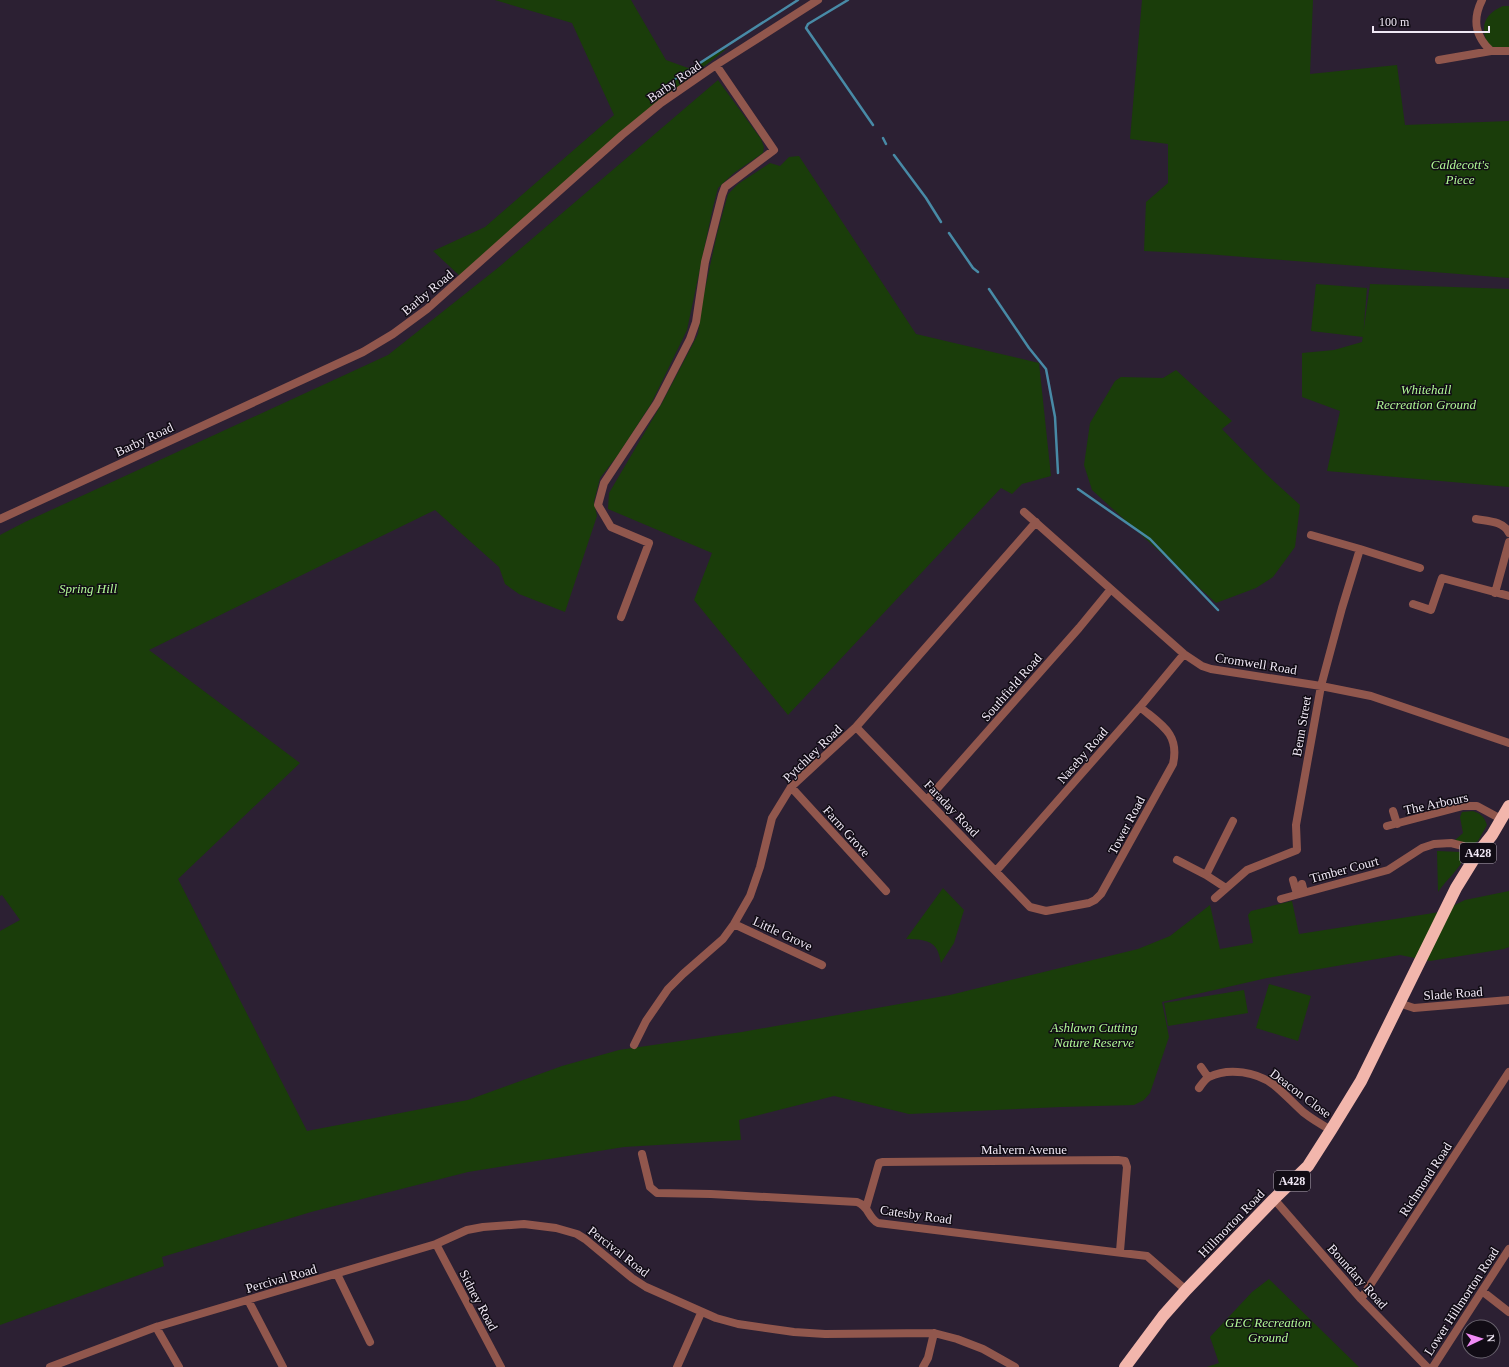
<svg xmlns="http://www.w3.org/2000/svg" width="1509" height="1367" viewBox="0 0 1509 1367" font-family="'Times New Roman',serif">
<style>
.green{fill:#1a3d0a}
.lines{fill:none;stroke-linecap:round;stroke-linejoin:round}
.stream{stroke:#488aa6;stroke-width:2.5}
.street{stroke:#91574d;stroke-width:8}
.highway{stroke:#f2b6ac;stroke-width:12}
.labels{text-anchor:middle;stroke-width:3;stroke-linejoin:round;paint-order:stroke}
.shield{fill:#110c15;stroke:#ada6b2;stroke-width:1}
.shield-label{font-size:12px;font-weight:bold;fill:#f0e8f5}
.street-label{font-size:13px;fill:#f0e8f5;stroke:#110c15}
.park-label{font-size:13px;font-style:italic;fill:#b1f996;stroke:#110c15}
</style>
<rect width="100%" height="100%" fill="#2c2033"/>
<path class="green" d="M495,0H631L666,60L688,68L729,47L625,128L461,277L433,251L485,227L614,115L572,23Z
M1142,0H1313L1310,74L1397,65L1405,125L1509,121V278L1206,254L1144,251L1146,202L1168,183V144L1130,139Z
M1503,6H1509V54L1492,50C1479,32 1481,15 1503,6Z
M718,80L761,139L764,147L763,153L734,173L718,188L713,207L687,330L651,404L618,455L600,478L594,502L597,516L565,612L519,594L505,584L499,567L435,510L149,650L300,763L178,879L307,1131L468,1100L562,1066L619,1050L742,1032L950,995L1138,949L1170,936L1210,905L1220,949L1253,943L1248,915L1251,911L1292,901L1299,934L1440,912L1465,900L1509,891V947L1504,949L1430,961L1400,955L1267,978L1162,1002L1169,1037L1150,1093L1144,1100L1134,1105L1061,1107L909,1114L834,1096L739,1120L741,1140L624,1147L468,1172L311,1212L162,1257L164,1266L0,1325V931L20,920L2,895L0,896V535L25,522L388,355L499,267Z
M799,156L916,334L1039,363L1051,476L1022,484L1012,494L1001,488L788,715L694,600L712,553L608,509L609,493L662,403L698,334L703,298L717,234L728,194L738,184L770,163L780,166L789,157Z
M1316,284L1367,288L1363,337L1311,331Z
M1370,284L1509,289V487L1327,471L1340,411L1302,397V353L1334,350L1362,342Z
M1176,370L1232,421L1222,429L1266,474L1300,505L1295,547L1273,577L1256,588L1216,603L1092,490L1084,465L1090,423L1115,381L1121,377L1163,378Z
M1473,811C1482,814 1484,817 1487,825L1478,841L1470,846L1454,841L1463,833L1460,817L1462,812Z
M1437,851L1461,852L1465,856C1459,870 1447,879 1438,892Z
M943,888L964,910L954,943L941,963C940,959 939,952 936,948C930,939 916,939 906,939Z
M1269,984L1311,996L1298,1041L1256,1028Z
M1244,990L1248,1013L1168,1026L1164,1003Z
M1269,1279L1359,1367H1207L1219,1363L1210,1337L1252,1292Z"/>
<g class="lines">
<path class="stream" d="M848,0L808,24L806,28L873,125
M675,79L798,0
M883,138L886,144
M894,155L926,198L941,222
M949,233L973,268L978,272
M989,289L1029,348L1046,369L1055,417L1058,473
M1078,489L1150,539L1218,610"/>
<path class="street" d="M1482,0C1472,20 1475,36 1491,51H1509
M1439,60L1491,51
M1024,512L1184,654L1202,666L1211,669L1321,686L1371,696L1509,743
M0,519L363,352L393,334L427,309L622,135L661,103L716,65L818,0
M1476,519C1487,521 1504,521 1509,533
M1311,535L1360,549
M1495,593L1509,542
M1413,604L1431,610L1442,578L1509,596
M621,617L649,543L611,527L598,505L604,483L657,403L690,339L696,322L705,262L722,195L725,187L774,150L716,65
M856,727L1030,907L1046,911L1089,903L1095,900L1101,894L1173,764C1180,733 1160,724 1140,707
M791,787L886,891
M927,800L1079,628L1111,589
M1393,811L1397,824
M1387,826L1463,806H1477L1501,819
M1177,860L1206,875L1226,888
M996,871L1140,707L1184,654
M1206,875L1233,821
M1293,880L1297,894
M1302,884L1304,892
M1215,898L1247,870L1297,850L1296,825L1321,686L1342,608L1360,549L1420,568
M1281,899L1388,870L1422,848L1434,844L1451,843L1463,846L1477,854
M734,924L822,965
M1399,1003L1414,1008L1509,1000
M634,1045L646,1021L668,989L683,974L723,939L734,924L750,896L760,867L772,818L791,787L856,727L1036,522
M1201,1067L1208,1077
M1199,1088C1202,1084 1205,1079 1209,1077C1229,1067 1257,1072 1274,1085C1284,1093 1293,1103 1303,1112C1312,1119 1322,1125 1331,1130
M642,1154L650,1187L657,1193L711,1194L857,1202C869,1206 868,1218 878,1223L1147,1256L1186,1290
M1274,1199L1361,1299L1427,1367
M866,1208L879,1163L883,1162L1118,1160L1125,1161L1127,1167L1120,1251
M436,1244L501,1367
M337,1274L370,1342
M1482,1291L1509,1312
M1361,1299L1509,1072
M248,1300L283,1367
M156,1327L179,1367
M50,1367L156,1327L436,1244L467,1230L483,1227L524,1224L556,1228L577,1234L585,1239L632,1278L646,1287L716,1318L738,1324L794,1332L825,1334L934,1333L957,1339L983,1349L1015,1367
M677,1367L701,1313
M923,1367L928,1358L934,1333
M1433,1367L1509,1249"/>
<path class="highway" d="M1125,1367L1163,1316L1186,1290L1274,1199L1308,1166L1331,1130L1361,1081L1456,888L1477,854L1492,835L1509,806"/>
</g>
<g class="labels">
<g class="shield">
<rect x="1460" y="843" width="36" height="20" rx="3"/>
<rect x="1274" y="1171" width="36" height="20" rx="3"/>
</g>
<g class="shield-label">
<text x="1478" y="857">A428</text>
<text x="1292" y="1185">A428</text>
</g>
<g class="street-label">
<text transform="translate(674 81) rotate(-35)" y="5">Barby Road</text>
<text transform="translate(427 292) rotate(-40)" y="5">Barby Road</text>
<text transform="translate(144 439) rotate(-25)" y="5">Barby Road</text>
<text transform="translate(1256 663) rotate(9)" y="5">Cromwell Road</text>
<text transform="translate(1011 687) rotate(-49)" y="5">Southfield Road</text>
<text transform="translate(1301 726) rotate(-80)" y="5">Benn Street</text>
<text transform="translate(812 753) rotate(-44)" y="5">Pytchley Road</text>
<text transform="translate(1082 755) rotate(-49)" y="5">Naseby Road</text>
<text transform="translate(1436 803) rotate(-12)" y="5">The Arbours</text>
<text transform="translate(952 808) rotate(46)" y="5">Faraday Road</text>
<text transform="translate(1126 825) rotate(-62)" y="5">Tower Road</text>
<text transform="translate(847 831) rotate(48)" y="5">Farm Grove</text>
<text transform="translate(1344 869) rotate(-15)" y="5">Timber Court</text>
<text transform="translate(783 933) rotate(25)" y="5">Little Grove</text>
<text transform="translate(1453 993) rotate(-4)" y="5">Slade Road</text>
<text transform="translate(1301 1093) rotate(37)" y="5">Deacon Close</text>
<text x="1024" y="1154">Malvern Avenue</text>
<text transform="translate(1425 1179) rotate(-57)" y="5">Richmond Road</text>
<text transform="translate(916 1214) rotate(8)" y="5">Catesby Road</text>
<text transform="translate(1231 1223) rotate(-46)" y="5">Hillmorton Road</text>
<text transform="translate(619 1251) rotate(38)" y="5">Percival Road</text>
<text transform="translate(1358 1276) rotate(48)" y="5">Boundary Road</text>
<text transform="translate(281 1278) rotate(-16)" y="5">Percival Road</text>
<text transform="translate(479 1300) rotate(62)" y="5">Sidney Road</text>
<text transform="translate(1461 1301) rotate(-57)" y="5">Lower Hillmorton Road</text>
</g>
<g class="park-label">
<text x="1460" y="169">Caldecott's<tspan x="1460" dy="15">Piece</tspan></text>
<text x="1426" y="394">Whitehall<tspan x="1426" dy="15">Recreation Ground</tspan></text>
<text x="88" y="593">Spring Hill</text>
<text x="1094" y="1032">Ashlawn Cutting<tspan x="1094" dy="15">Nature Reserve</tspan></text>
<text x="1268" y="1327">GEC Recreation<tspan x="1268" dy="15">Ground</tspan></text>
</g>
</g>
<g transform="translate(1481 1339) rotate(86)"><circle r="19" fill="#110c15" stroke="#6a646f"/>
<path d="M0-3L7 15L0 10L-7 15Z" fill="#f08bf6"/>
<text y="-6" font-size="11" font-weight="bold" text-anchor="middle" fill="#f0e8f5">N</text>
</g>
<path d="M1373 26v6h116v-6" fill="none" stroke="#f0e8f5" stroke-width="2"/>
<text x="1379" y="26" font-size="12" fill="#f0e8f5" stroke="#110c15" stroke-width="3" paint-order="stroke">100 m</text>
</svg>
